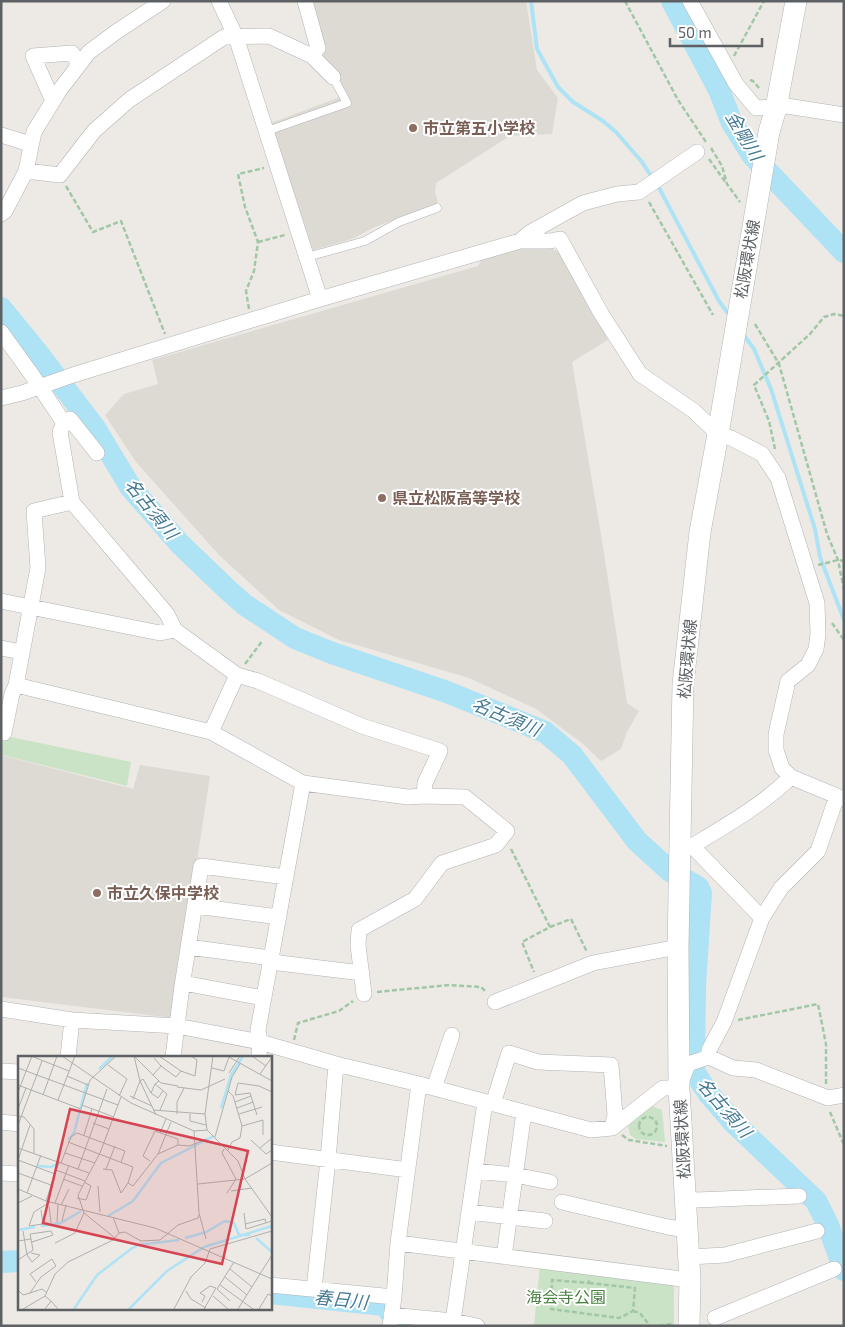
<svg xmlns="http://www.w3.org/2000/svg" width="845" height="1327" viewBox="0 0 845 1327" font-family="'Exo 2','Noto Sans JP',sans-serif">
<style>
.education{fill:#dddad4}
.green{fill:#cae2c5}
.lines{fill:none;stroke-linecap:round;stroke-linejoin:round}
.stream{stroke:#aee2f5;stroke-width:4}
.river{stroke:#aee2f5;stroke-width:22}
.lane-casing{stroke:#b0b3b6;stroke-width:9}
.street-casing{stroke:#b0b3b6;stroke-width:16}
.secondary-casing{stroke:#b2b5b8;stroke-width:22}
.path{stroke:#a2c7a6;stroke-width:2.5;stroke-dasharray:5 2.5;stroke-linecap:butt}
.lane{stroke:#fff;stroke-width:8}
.street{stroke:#fff;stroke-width:15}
.secondary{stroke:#fff;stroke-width:21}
.education-dot{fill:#8d6e63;stroke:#fff;stroke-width:2}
.labels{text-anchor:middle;stroke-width:4;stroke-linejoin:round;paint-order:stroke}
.education-label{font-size:16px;font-weight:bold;fill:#785e54;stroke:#fff;text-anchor:start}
.street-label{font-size:16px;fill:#5d6164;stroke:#fff}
.park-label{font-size:16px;fill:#488040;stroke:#fff}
.water-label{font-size:18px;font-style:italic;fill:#467a94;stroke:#fff}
.inset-river{fill:none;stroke:#aee2f5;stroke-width:2.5}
.inset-road{fill:none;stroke:#afafad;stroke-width:1}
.view{fill:#d44452;fill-opacity:0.15;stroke:#d44452;stroke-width:2.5}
.inset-edge{fill:none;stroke:#5d6164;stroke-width:2.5}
</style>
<rect width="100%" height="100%" fill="#edeae5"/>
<path class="education" d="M309,1H526L537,70L558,98L552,134L510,136L436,183L435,191L438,203L375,227L352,239L313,250L271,123L348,94L322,57Z
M551,248L563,255L608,340L572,362L601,534L627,703L639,711L627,732L621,749L601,761L582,743L536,709L469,678L339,640L279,610L219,555L136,462L105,415L124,394L158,384L152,360L478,266L482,259L521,249Z
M1,755L133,789L140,765L210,776L173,1018L1,997Z"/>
<path class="green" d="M1,735L131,762L127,786L3,755L1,750Z
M652,1106L662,1110L665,1142L636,1139L630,1135L628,1126Z
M540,1265L674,1282V1326H534Z"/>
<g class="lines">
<path class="stream" d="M531,1L537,49L558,87L573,102L603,121L616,132L642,162L653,179
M657,184L719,301L730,316
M743,334L754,349L771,389L815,529L820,557L844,620"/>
<path class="river" d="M672,1L719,90L732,123L752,155L844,252
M1,308L37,352L95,428L131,488L180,544L229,591L245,605L295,638L332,653L447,692L545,732L572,755L637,841L670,871L698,887L701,893L695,985L694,1072L709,1094L734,1123L816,1201L828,1225L844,1270
M1,1262L19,1261
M270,1293L384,1305L402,1326"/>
<g class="lane-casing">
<path id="lane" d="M267,131L347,103L333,77
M307,257L365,241L399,222L437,208"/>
</g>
<g class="street-casing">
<path id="street" d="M219,1L236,37L320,299
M305,1L318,48L312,56
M690,1L736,84L756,108L787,106L844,115
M53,101L33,56L72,53L79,64
M1,135L27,143
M26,171L60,175L94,131L129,100L224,37L269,36L312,56L333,77
M1,214L5,211L26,171L34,132L59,91L89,52L116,32L163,1
M520,241L529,233L583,203L617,194L639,192L697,152
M1,332L32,375L64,423L60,432L72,502L167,614L175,630
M1,398L22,393L73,375L320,299L520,241H550L560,239L602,315L640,374L694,411L718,434L731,438L762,454L778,478L817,603L818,634L816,649L808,665L788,681L776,734V750L782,768L791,777
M64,423L70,419L97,453
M72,502L34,511L38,568L16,685L211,732L237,675
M1,601L160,633L175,630L237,675L258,681L362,726L440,751L425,783L424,796L408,797L303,783L258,1030L260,1042L259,1057
M1,648L22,652
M211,732L303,783
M4,733L12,694L16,685
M684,845L692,846L762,918
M692,846C727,825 762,805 791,777L844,799
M195,906L279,917
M188,947L271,958L279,963L362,973
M183,983L264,998
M364,994L358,945L359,930L415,899L442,863L496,845L507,831L465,797L424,796
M495,1002L593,963L678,947
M1,1009L72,1020L177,1026L260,1042L336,1064L419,1084L591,1130L612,1128L663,1088H679L688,1064L709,1057L733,1068L756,1070L828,1098L844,1095
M68,1057L72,1020
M173,1057L182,986L201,866L286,877
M709,1057V1050L724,1022L762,918L781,888L818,851L837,796
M1,1071L19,1072
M434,1088L452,1035
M493,1104L509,1053L538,1062L611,1065L615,1115L612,1128
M1,1122L19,1124
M270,1152L408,1170
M475,1171L515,1175L550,1182
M1,1173L19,1174
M686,1197L696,1200L799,1196
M562,1202L668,1227L687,1230
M469,1212L545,1221
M398,1243L690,1280
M504,1257L524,1112
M689,1257L725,1255L817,1231
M270,1285L394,1297
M314,1289L328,1160L336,1064
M391,1315L453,1321L477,1326
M715,1318L834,1269
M453,1321L485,1102
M390,1326L394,1297L398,1243L419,1084"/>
</g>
<g class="secondary-casing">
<path id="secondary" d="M689,1326L690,1280L679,1088L678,947L683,684L700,532L718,434L769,132L776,108L796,1"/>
</g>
<path class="path" d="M625,1L678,100L706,142
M734,56L764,1
M750,80L753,81L760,89
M711,148L722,166L727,184L740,202
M709,159L726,183
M66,186L93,232L121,221L165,334
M649,202L713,315
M258,242L285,235
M249,309L246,291L254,271L258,242L245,207L238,174L264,168
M755,324L779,364L827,534L838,560L844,590
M775,449L769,421L754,385L810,334L824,317L834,314L844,316
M818,565L838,560L844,561
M832,623L844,640
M245,664L263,640
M511,849L550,927L522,942L534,972
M550,927L571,919L587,952
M377,992L449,985L481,987L486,992
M738,1020L818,1004L826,1044V1084
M294,1040L298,1023L339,1011L353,1001
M830,1112L844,1145
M639 1126a9 9 0 1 1 18 0a9 9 0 1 1-18 0Z
M622,1135L629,1140L667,1146
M589,1283L635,1288L633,1311L619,1318L551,1309L552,1280L589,1283V1279
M633,1311L640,1313L650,1326
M659,1326L672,1324"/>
<use href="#lane" class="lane"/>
<use href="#street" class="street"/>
<use href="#secondary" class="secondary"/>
</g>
<g class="education-dot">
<circle cx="413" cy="128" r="5"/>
<circle cx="382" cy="498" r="5"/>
<circle cx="97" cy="893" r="5"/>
</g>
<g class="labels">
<g class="education-label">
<text x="423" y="134">市立第五小学校</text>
<text x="392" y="504">県立松阪高等学校</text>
<text x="107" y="899">市立久保中学校</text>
</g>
<g class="street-label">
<text transform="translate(747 259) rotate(-80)" y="6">松阪環状線</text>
<text transform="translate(687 659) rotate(-85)" y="6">松阪環状線</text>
<text transform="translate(682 1139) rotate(-93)" y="6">松阪環状線</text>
</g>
<g class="park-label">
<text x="566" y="1303">海会寺公園</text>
</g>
<g class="water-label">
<text transform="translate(744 136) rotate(59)" y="6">金剛川</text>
<text transform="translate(151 509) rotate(51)" y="6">名古須川</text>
<text transform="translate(506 717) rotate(23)" y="6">名古須川</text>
<text transform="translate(724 1108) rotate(49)" y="6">名古須川</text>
<text transform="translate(341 1300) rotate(6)" y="6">春日川</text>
</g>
</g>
<g transform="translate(18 1056)">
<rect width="254" height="254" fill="#edeae5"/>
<path class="inset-river" d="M81,13L95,0M203,52L213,19L225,0M50,84L56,77L69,27M20,110L33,111L42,106M90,160L115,145L143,107L196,80M23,170L43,167L63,155M0,174L17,171M167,182L188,176L207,165L216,167L221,179H232M238,182L254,196M56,253L79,219L113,193L120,189L161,184M111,253L149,215L186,191L254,170"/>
<path class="inset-road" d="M13,0L51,15M44,0L113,47L176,75L189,74M116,0L122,25L138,59M116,0L143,27L160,30M141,0L163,15L177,20L179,4L173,0M195,0L187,58L189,74L220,105L227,123L254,161M209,0L254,25M234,0L248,10M90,9L109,23L101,40M143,10L158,21L163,15M0,12L100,49M194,12L206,15L211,1M211,17L222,0M242,18L254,1M135,19L143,10L136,2M49,20L70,29M122,25L125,23L133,37M141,25L137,28L149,38L142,54M137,28L133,37L140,42L145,35M0,29L63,53L72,24L98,0M159,31L183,34L207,23M0,36L14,0M25,39L39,0M217,39L220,27L241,30L254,36M217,39L232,37L239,59M112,40L134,50M115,43L122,25M40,44L57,0M217,46L233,40M64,49L96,61M219,52L235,46M0,53L8,32M135,54L187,58M159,58V46L166,32M172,58V65L188,69M221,58L244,51M0,60L6,61L16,73V97M75,67L91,73M0,69L24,5M224,70L245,64V79M176,75L181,157L188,183M142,77L148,63M66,79L74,53M197,81L214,21L222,8M233,84L248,98L254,94M50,86L115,111L110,127L115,130L140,98L153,66M0,92L71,117M242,92L254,82M206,93L204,97L218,123L209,137M210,94L214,86L222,82L224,70L215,40L210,35M47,97L77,107M140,98L160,89L171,90L189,83M0,104L37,118M0,104L12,69M132,105L125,100L137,75L160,83V89M43,107L53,81L59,77L107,95L103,106M60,113L89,33M85,113L94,114L103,137L110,127M88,113L97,90M38,114L67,125M0,117L33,129M45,123L64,130M180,128L227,123L254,107M80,130L82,156M0,133L28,145L137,172L254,223M213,135L234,132M9,137L23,99M59,142L68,144L73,130L66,126M28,145L41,106M0,147L14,140M37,147L51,109M43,149L51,133M31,150L33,167M23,154L25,168L11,170L16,156L32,146M66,157L97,182M226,157L228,173L254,165M44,165L48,149M39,166L40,148M227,168L247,163L248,167M5,175L9,199L14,206L22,199L13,197M101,177L107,176L123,185L142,184L160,169L180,162L181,159M13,183L12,178L33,175L35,179L14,186M0,185L13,183L15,194L0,204M37,187L57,177L66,157L60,139L82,97L103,41M212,213L234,231M207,221L229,239M202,229L235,253M0,234L5,239L12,237L23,221L38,210L34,203L12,218L18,226M168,235L173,243L188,252M12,237L24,233L28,236M27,240L37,218L50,206L95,184L101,177L95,161M195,240L210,253M212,245L199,233L216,206M184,246L187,240L182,237L192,230L198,232L186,253M5,253L27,240L33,245M27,253L33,245L40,253M156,253L173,221L187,207L192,193L254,175M220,253L254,199M241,253L250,238L254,240"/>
<path class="view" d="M52,53L230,95L204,208L25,167Z"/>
<rect width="254" height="254" class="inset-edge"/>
</g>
<rect width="845" height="1327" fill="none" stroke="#5d6164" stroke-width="5"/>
<path d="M670 38v8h92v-8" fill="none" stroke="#5d6164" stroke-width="2.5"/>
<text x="678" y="38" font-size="15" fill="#5d6164" stroke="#ffffff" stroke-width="4" paint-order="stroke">50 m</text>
</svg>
